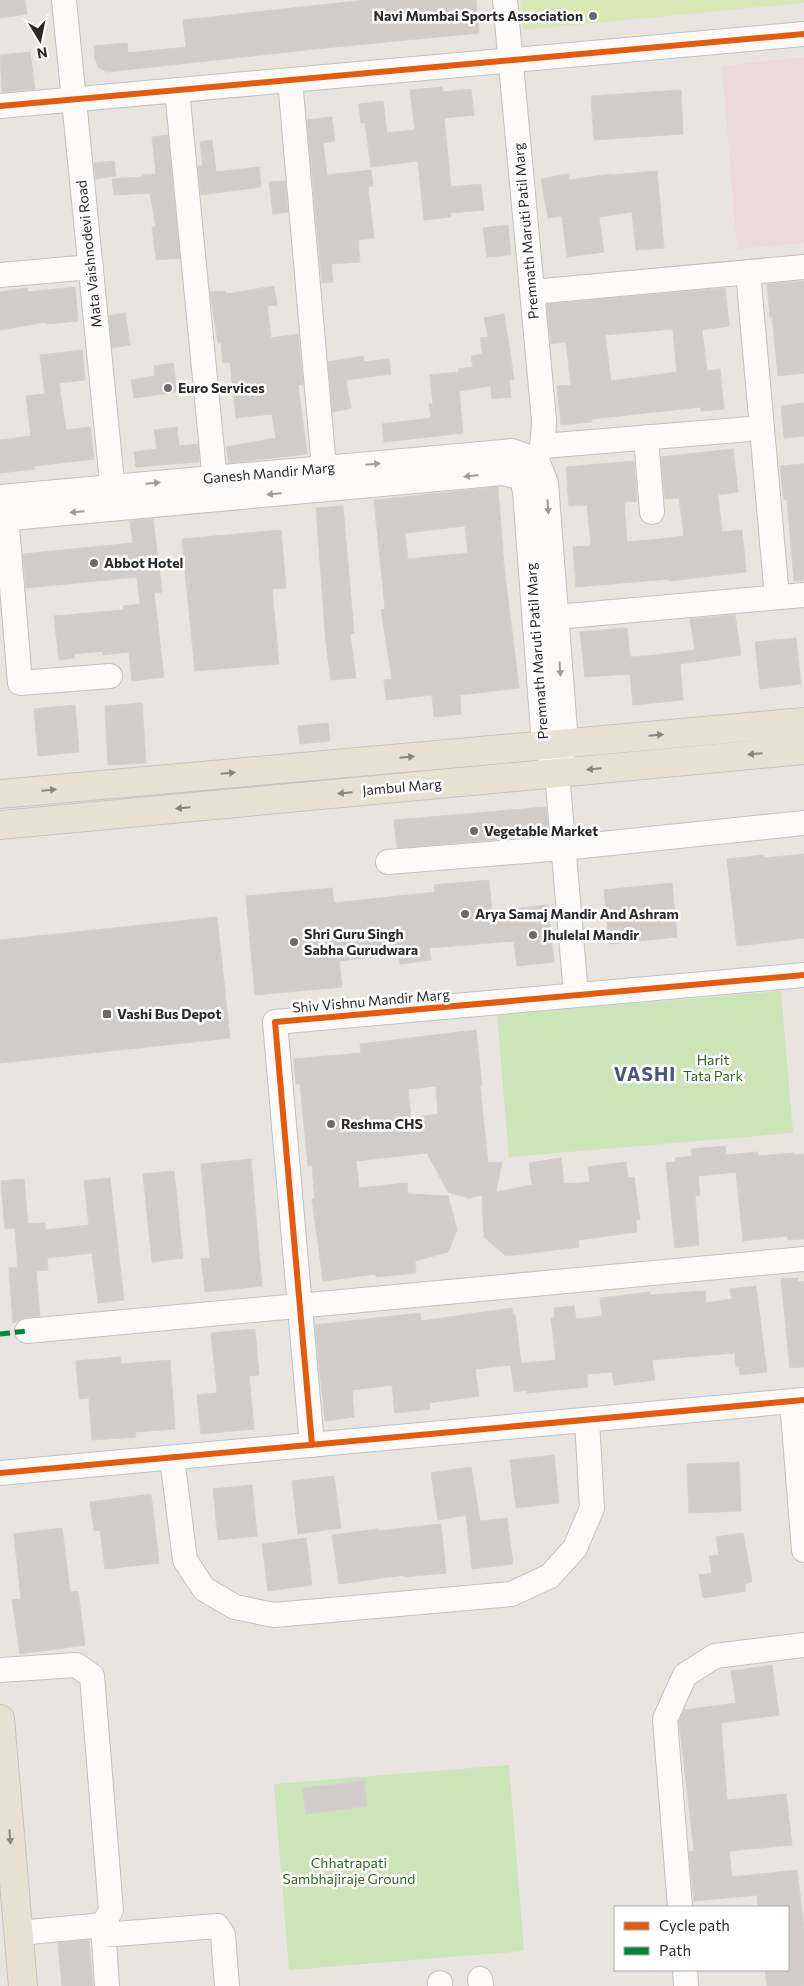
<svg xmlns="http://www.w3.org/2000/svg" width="804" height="1986" viewBox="0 0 804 1986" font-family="Commissioner,sans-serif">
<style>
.medical{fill:#eadada}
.green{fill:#cde3b8}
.pitch{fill:#d9e7b6}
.building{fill:#cfccc9;stroke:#d3d0cc;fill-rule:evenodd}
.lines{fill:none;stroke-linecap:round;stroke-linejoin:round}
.minor-casing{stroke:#c2c1c1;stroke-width:26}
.major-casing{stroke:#c4c3c1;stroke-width:30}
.minor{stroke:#fcfbfa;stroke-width:24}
.major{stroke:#e6e1d3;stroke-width:28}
.quiet{stroke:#00873e;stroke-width:5;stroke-dasharray:10 5;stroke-linecap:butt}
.cycleway-casing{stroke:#fff;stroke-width:9}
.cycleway{stroke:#e8590c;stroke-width:6}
.oneway{fill:#9e9d9c}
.oneway2{fill:#88867e}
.poi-dot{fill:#6c6b6a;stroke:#fff;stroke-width:2}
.labels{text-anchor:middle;stroke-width:5;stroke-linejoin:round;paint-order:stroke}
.poi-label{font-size:14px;font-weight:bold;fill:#2a2a2a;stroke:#fff;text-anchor:start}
.street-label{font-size:14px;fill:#2a2a2a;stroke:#fff}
.park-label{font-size:14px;fill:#30671a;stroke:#fff}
.district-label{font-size:19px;font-weight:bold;letter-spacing:1px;fill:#4a577b;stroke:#fff}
</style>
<rect width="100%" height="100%" fill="#e8e4e0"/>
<path class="medical" d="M804,57V243L737,249L722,66Z"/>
<path class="green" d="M781,991L793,1133L509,1157L497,1015Z
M509,1765L524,1951L289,1970L274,1784Z"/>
<path class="pitch" d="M520,0H804V3L523,30Z"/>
<path class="building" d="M0,0H25L27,14L0,18Z
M366,0H476L479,33L325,48L107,72L99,68L95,59L94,46L127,43L128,53L186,47L183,20Z
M30,52L35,89L2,92L0,55Z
M442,87L443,92L471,89L474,115L444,118L451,187L481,184L484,210L450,213L451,217L424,220L418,161L371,167L365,123H361L359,104L383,101L387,133L415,130L410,90Z
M681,90L683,134L594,140L591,96Z
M332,117L335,141L323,143L327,175L371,170L373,186L368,187L374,238L358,240L360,262L331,264L333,282L322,283L307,120Z
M168,135L180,258L156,260L152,227H156L150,193L114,195L112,179L143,177V175L156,174L152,137Z
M212,140L216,172L259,167L261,187L201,195L198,166H203L200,142Z
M114,161L116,176L96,179L94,163Z
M657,171L664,248L636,250L632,212L599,217L604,252L567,257L562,216L548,218L541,179L568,174L569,180L611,174L612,175Z
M285,181L288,212L273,214L269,182Z
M508,225L511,255L487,257L483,228Z
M804,281V373L778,376L772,316L770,317L767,284Z
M274,286L277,305L267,306L271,338L298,334L303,384L298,385L307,454L229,463L226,447L276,438L272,414L236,418L230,362L223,363L221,343H218L210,292L225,291L226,294Z
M75,287L78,321L46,324V322L0,330V292L27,288L28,292Z
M725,288L729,326L702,330L707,371L720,369L724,409L701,411V407L591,419L592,422L561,425L557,386L571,385L566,342L551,344L547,304ZM673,329L677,372L611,381L605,335Z
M125,313L130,345L112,348L109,316Z
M504,314L514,379L509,380L511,397L492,399L491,386L459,391L463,433L384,442L382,424L431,418L429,404H433L430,375L459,372L458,369L473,367L471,356L483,354L480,338L488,337L484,318Z
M82,350L85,380L59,383L66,430L90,427L94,459L35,466V469L0,473V440L31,436L26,396L45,394L40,355Z
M363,356L364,362L389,359L391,374L346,380L351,408L333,412L328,362Z
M173,363L177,392L134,398L131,380L155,376L154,366Z
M804,403V436L784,438L781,406Z
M177,427L179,446L198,444L199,462L136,467L134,452L157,449L154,430Z
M733,449L738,492L718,495L722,532L742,530L746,572L669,581V579L576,587L573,547L591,546L587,505L569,506L566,467L634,461L637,501L624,502L627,542L660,539L684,536L679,498L665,499L661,457Z
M804,464V580L794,581L787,500H784L780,466Z
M498,487L504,567L519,688L460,695L461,714L434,717L432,695L386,700L384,680L392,679L381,610L385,609L374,500ZM465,526L468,553L408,559L405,533Z
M343,506L354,633L350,634L356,678L331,680L326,644L316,508Z
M153,519L162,592L154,593L164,677L132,681L129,652L103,655V651L74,654V658L59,660L54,616L124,610L123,606L140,604L137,577L26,588L23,554L133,543L130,521Z
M281,530L286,588L272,589L279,664L195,671L182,539Z
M735,615L741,655L680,664L683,700L633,705L630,674L585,677L580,632L627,628L630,657L647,656L695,650L690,619Z
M796,638L801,684L760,689L755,642Z
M142,703L146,763L108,765L105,706Z
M75,705L79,752L38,756L34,709Z
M328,723L330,741L300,744L298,726Z
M546,807L549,835L397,848L394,820Z
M804,854V938L737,946L727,859L764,855V858Z
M489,880L492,911L548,905L554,962L517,966L514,941L429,948L431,960L400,964L399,954L339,961L342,987L255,995L246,896L332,888L334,903L435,892L434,885Z
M672,883L677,937L609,944L604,890Z
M217,917L230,1038L0,1063V940Z
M476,1030L482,1086H480L488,1163L502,1162L496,1192L532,1185L529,1163L561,1158L564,1184L590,1182L588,1167L626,1162L628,1178L634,1177L640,1220H636L637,1232L578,1240L579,1247L506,1256L484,1237L482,1195L469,1198L448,1192L427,1153L356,1161L359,1188L407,1183L408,1194L448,1196L457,1230L448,1252L415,1261L416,1273L376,1277V1274L323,1281L312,1199H315L312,1165L308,1166L300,1084H296L294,1059L361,1053L360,1044ZM436,1086L438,1114L411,1118L408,1089Z
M725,1146L726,1155L758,1152V1156L794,1153V1155L804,1154V1239L788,1240L787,1236L743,1241L736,1172L698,1176L700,1195L695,1196L699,1245L675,1248L666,1163L676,1162L675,1158L692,1156L691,1149Z
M251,1159L262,1286L205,1292L201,1259L210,1258L201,1164Z
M174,1171L183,1258L152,1262L143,1174Z
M110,1178L124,1300L98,1303L92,1253L47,1258L48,1270L36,1271L40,1316L25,1317L13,1323L9,1268H18L15,1228L5,1229L1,1181L24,1179L28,1224L45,1223V1230L89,1225L84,1181Z
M798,1278V1282L804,1281V1367L790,1368L781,1279Z
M756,1286L767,1372L740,1375L739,1367H736L735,1353L686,1357L652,1360L655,1380L614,1385L612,1372L587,1374L588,1387L527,1393V1390L514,1392L511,1365L475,1369L479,1396L429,1403L430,1409L395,1413L392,1385L352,1390L354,1417L325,1421L315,1325L420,1313L421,1321L512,1308L513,1315H515L521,1363L514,1364L556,1360L551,1318L555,1317L554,1308L574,1306L576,1319L602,1316L600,1298L650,1292V1295L705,1291L706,1303L732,1299L730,1289Z
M255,1329L259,1375L249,1376L254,1429L201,1434L197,1395L217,1393L211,1333Z
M120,1357L121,1364L170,1360L175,1429L135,1432L136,1437L92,1440L89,1398L79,1399L76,1361Z
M554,1455L559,1503L516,1508L510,1460Z
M739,1462L741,1511L689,1513L687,1464Z
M471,1467L480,1521L507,1518L513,1564L472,1569L466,1515L438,1520L431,1473Z
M334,1476L341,1528L298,1534L292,1481Z
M252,1485L257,1536L218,1540L213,1489Z
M151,1494L159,1563L105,1569L100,1530L94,1531L90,1502Z
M441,1524L446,1573L404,1577V1575L339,1584L332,1535L378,1529V1531Z
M62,1528L70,1592L78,1591L85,1645L20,1654L12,1600L21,1599L14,1534Z
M743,1533L752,1582L745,1584L746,1591L703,1598L699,1575L712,1573L709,1556L719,1555L716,1537Z
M306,1538L312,1585L268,1591L262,1544Z
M772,1665L779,1715L721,1723L727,1800L786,1794L792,1845L729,1851L732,1877L797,1870L804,1928V1986H767L765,1970H788V1907H758L757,1895L694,1901L689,1852L694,1851L679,1721L684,1710L736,1703L731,1671Z
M364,1781L367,1806L306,1814L303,1788Z
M89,1940L93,1986H62L58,1943Z"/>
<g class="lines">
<g class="minor-casing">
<path id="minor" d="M64,0L114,502
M505,0L544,420C543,443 544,453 526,470
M290,80L324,468
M177,90L216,492
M0,106L804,34
M748,272L777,597
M0,275L91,267
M532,292L804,267
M646,437L652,512
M543,446L762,428
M537,460L546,483L566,743L561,760
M519,477L523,483L525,492L544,745L557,773L576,995
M0,497L512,451L537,460
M5,503L20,683L110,676
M0,519L503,473L519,477
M556,617L804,595
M388,862L563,848L804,823
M27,1331L804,1259
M792,1401L804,1550
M312,1445L275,1022L804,975
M172,1458L185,1560L204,1589L235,1607L274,1615L511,1594L550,1576L575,1548L592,1508L587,1420
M0,1473L804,1400
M0,1670L76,1665L92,1676L111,1910L103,1925L19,1933
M680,1907L665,1719L685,1675L715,1656L804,1645
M103,1925L107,1986
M103,1935L217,1926L223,1935L227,1986
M685,1970L686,1986
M480,1979L481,1986
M440,1983V1986"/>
</g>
<g class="major-casing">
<path id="major" d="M0,794L804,722
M0,825L804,750
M0,1719L23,1986"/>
</g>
<use href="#minor" class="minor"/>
<use href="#major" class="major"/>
<path class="quiet" d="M0,1334L27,1331"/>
<g class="cycleway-casing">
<path id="cycleway" d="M0,106L804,34
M312,1445L275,1022L804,975
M0,1473L804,1400"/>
</g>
<use href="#cycleway" class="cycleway"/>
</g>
<defs><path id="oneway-solid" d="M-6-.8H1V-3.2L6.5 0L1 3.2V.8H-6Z" transform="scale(1.25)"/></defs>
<g class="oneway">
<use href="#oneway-solid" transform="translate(373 464) rotate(-5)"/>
<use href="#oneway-solid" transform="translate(471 476) rotate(175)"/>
<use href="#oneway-solid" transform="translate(153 483) rotate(-5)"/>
<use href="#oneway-solid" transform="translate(274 494) rotate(175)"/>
<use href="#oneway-solid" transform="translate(548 507) rotate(86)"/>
<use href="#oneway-solid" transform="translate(77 512) rotate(175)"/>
<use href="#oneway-solid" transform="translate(560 669) rotate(86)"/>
</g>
<g class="oneway2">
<use href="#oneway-solid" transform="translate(656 735) rotate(-5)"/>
<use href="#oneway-solid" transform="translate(755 754) rotate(175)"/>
<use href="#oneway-solid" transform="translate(407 757) rotate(-5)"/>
<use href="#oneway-solid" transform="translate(594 769) rotate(175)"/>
<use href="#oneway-solid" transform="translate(228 773) rotate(-5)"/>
<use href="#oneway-solid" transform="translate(49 790) rotate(-5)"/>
<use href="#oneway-solid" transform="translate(345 793) rotate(175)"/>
<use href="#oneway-solid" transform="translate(183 808) rotate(175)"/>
<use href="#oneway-solid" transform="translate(10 1837) rotate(85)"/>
</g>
<g class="poi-dot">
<circle cx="593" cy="16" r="5"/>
<circle cx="168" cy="388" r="5"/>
<circle cx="94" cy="563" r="5"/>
<circle cx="474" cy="831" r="5"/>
<circle cx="465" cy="914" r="5"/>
<circle cx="533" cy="935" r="5"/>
<circle cx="294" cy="942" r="5"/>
<rect x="102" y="1009" width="10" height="10" rx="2.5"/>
<circle cx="331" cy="1124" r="5"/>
</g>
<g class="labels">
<g class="poi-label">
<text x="583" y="21" text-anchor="end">Navi Mumbai Sports Association</text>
<text x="178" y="393">Euro Services</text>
<text x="104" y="568">Abbot Hotel</text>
<text x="484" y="836">Vegetable Market</text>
<text x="475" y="919">Arya Samaj Mandir And Ashram</text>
<text x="304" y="939">Shri Guru Singh<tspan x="304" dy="16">Sabha Gurudwara</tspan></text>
<text x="543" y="940">Jhulelal Mandir</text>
<text x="117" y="1019">Vashi Bus Depot</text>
<text x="341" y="1129">Reshma CHS</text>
</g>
<g class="street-label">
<text transform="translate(526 231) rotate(-95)" y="5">Premnath Maruti Patil Marg</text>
<text transform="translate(89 254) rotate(-96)" y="5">Mata Vaishnodevi Road</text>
<text transform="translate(269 473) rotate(-5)" y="5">Ganesh Mandir Marg</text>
<text transform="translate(537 651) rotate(-94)" y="5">Premnath Maruti Patil Marg</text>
<text transform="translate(402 787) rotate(-5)" y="5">Jambul Marg</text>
<text transform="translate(371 1001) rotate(-5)" y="5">Shiv Vishnu Mandir Marg</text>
</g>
<g class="park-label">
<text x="713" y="1065">Harit<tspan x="713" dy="16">Tata Park</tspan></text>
<text x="349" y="1868">Chhatrapati<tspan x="349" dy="16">Sambhajiraje Ground</tspan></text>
</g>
<g class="district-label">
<text x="645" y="1081">VASHI</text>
</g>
</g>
<rect x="614" y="1906" width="175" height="65" fill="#ffffff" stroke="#aaaaaa"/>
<rect x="624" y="1922" width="25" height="8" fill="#e8590c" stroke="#aaaaaa"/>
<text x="659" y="1931" font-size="15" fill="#2a2a2a">Cycle path</text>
<rect x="624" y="1947" width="25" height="8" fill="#00873e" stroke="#aaaaaa"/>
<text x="659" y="1956" font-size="15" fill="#2a2a2a">Path</text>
<g transform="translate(40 40) rotate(170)" stroke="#ffffff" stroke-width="4" paint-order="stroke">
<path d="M0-4L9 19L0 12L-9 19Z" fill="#2a2a2a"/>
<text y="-8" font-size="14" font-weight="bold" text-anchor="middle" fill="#2a2a2a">N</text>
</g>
</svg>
